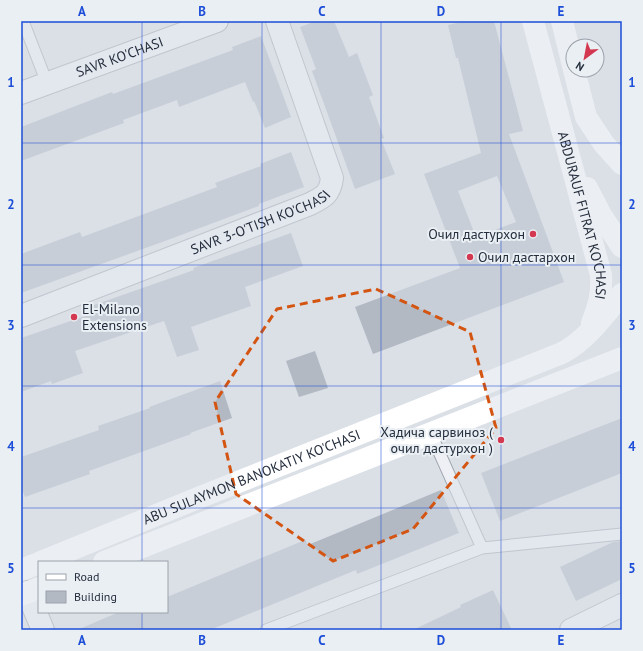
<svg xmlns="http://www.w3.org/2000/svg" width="643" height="651" viewBox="0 0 643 651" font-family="'PT Sans',sans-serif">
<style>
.building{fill:#b2b9c3;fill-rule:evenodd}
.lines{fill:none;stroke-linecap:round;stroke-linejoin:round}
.service-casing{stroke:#a1a7b1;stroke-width:13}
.minor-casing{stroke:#a1a7b1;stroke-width:24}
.service{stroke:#eef0f5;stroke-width:11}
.minor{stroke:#eef0f5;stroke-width:22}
.secondary{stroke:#fff;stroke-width:22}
.marked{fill:none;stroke:#d45511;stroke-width:3;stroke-dasharray:8 5;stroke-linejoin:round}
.grid{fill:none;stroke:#1d4ed8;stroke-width:1;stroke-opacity:0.55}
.poi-dot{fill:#d43850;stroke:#eaeff4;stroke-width:1.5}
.labels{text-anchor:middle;stroke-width:4;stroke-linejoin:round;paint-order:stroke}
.street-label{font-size:14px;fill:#252e3d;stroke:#eaeff4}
.poi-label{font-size:14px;fill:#252e3d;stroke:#eaeff4;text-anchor:end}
.neatline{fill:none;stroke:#1d4ed8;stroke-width:1.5}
.grid-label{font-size:13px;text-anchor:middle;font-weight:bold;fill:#1d4ed8}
</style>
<rect width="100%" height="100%" fill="#dbe0e7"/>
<path class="building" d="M316,21H334L349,57L357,53L373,95L369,97L384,138L381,139L395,174L355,189L312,71L316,69L300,27Z
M465,21H494L523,131L509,134L564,282L373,354L355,307L460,268L424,174L481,153L458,58H456L448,25ZM497,176L516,222L476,237L458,191Z
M261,36L291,117L265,128L254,101L253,102L245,82L179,107L177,100L123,120L124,123L21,161V127L112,92L113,94L233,50L232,47Z
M291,152L304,187L259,204V206L165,241L21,293V254L80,232L82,237L217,187L215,183L261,166L260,164Z
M291,233L303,266L245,287L251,306L191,327L199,350L177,357L164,321L75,351L83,373L52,384L51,381L21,392V338L94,313L91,306L194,270L193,268Z
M315,351L328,388L299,397L286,361Z
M220,381L232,418L190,433L191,434L89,471L90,474L25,497L21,487V457L99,430L98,426L150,408L149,407Z
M622,418V473L500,521L481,473Z
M441,490L459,533L357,574L356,570L210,630H77L119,612H167V597L305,540L308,545Z
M622,541V579L576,601L560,567L613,542Z
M493,590L512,630H413L461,607L460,605Z"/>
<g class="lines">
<g class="service-casing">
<path id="service" d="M23,21L47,83
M431,434L482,548L622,534
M266,630L482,548"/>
</g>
<g class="minor-casing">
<g id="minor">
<path id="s1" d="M21,93L217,21"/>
<path id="s2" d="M21,316L310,204C324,197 330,194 332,178L277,21"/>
<path d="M27,592L43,630"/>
<path d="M571,630L622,605"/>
</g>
</g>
<use href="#service" class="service"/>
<use href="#minor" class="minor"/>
<g class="secondary">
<path id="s3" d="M533,21L601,275C602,295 599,305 592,323"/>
<path d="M562,21L573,66"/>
<path d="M574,70L586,117L604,144L622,164"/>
<path d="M587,188L601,215L622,247"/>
<path id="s4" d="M41,562L203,496L562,353C587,340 604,315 622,294"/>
<path d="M104,562L622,358"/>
<path d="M21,570L39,563"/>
<path d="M21,595L39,588"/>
</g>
</g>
<path d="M0 0H643V651H0ZM376,289L470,332L496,428L413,529L333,561L236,494L215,402L277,309Z" fill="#dbe0e7" fill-opacity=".55" fill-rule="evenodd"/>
<path class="marked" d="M376,289L470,332L496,428L413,529L333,561L236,494L215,402L277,309Z"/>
<path class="grid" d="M142,21V562M262,21V630M381,21V630M501,21V630M21,143H622M21,265H622M21,386H622M21,508H622M142,612V630"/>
<g class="poi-dot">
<circle cx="533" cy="234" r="4"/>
<circle cx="470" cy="257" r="4"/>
<circle cx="74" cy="317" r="4"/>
<circle cx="501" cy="440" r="4"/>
</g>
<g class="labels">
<g class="street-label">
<text dy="5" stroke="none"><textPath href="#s1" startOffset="105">SAVR KO'CHASI</textPath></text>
<text dy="5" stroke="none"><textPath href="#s3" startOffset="201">ABDURAUF FITRAT KO'CHASI</textPath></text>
<text dy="5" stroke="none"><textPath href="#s2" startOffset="257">SAVR 3-O'TISH KO'CHASI</textPath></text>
<text dy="5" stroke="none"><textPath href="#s4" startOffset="227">ABU SULAYMON BANOKATIY KO'CHASI</textPath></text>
</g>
<g class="poi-label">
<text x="525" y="239">Очил дастурхон</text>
<text x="478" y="262" text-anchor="start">Очил дастархон</text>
<text x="82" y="314" text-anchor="start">El-Milano<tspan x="82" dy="16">Extensions</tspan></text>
<text x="493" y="437">Хадича сарвиноз (<tspan x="493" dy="16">очил дастурхон )</tspan></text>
</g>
</g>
<rect width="643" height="651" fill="none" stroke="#eaeff4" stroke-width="44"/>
<rect x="38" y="561" width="130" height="52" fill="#eaeff4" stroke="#9ba2ab"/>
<rect x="46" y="574" width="20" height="6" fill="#ffffff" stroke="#9ba2ab"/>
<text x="74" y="581" font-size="12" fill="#252e3d">Road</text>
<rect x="46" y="591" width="20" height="12" fill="#b2b9c3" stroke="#9ba2ab"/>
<text x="74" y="601" font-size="12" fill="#252e3d">Building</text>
<g transform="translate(585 58) rotate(212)"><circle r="19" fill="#eaeff4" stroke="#9ba2ab"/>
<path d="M0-3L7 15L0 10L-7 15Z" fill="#d43850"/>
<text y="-6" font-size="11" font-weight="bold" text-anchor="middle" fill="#252e3d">N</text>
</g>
<rect x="22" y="22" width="599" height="607" class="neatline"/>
<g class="grid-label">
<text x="82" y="16">A</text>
<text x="202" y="16">B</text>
<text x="322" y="16">C</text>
<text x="441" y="16">D</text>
<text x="561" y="16">E</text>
<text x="11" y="87">1</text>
<text x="632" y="87">1</text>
<text x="11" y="209">2</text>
<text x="632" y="209">2</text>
<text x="11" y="330">3</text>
<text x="632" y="330">3</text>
<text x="11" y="451">4</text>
<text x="632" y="451">4</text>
<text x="11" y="573">5</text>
<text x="632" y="573">5</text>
<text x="82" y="645">A</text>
<text x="202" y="645">B</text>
<text x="322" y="645">C</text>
<text x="441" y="645">D</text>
<text x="561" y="645">E</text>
</g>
</svg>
